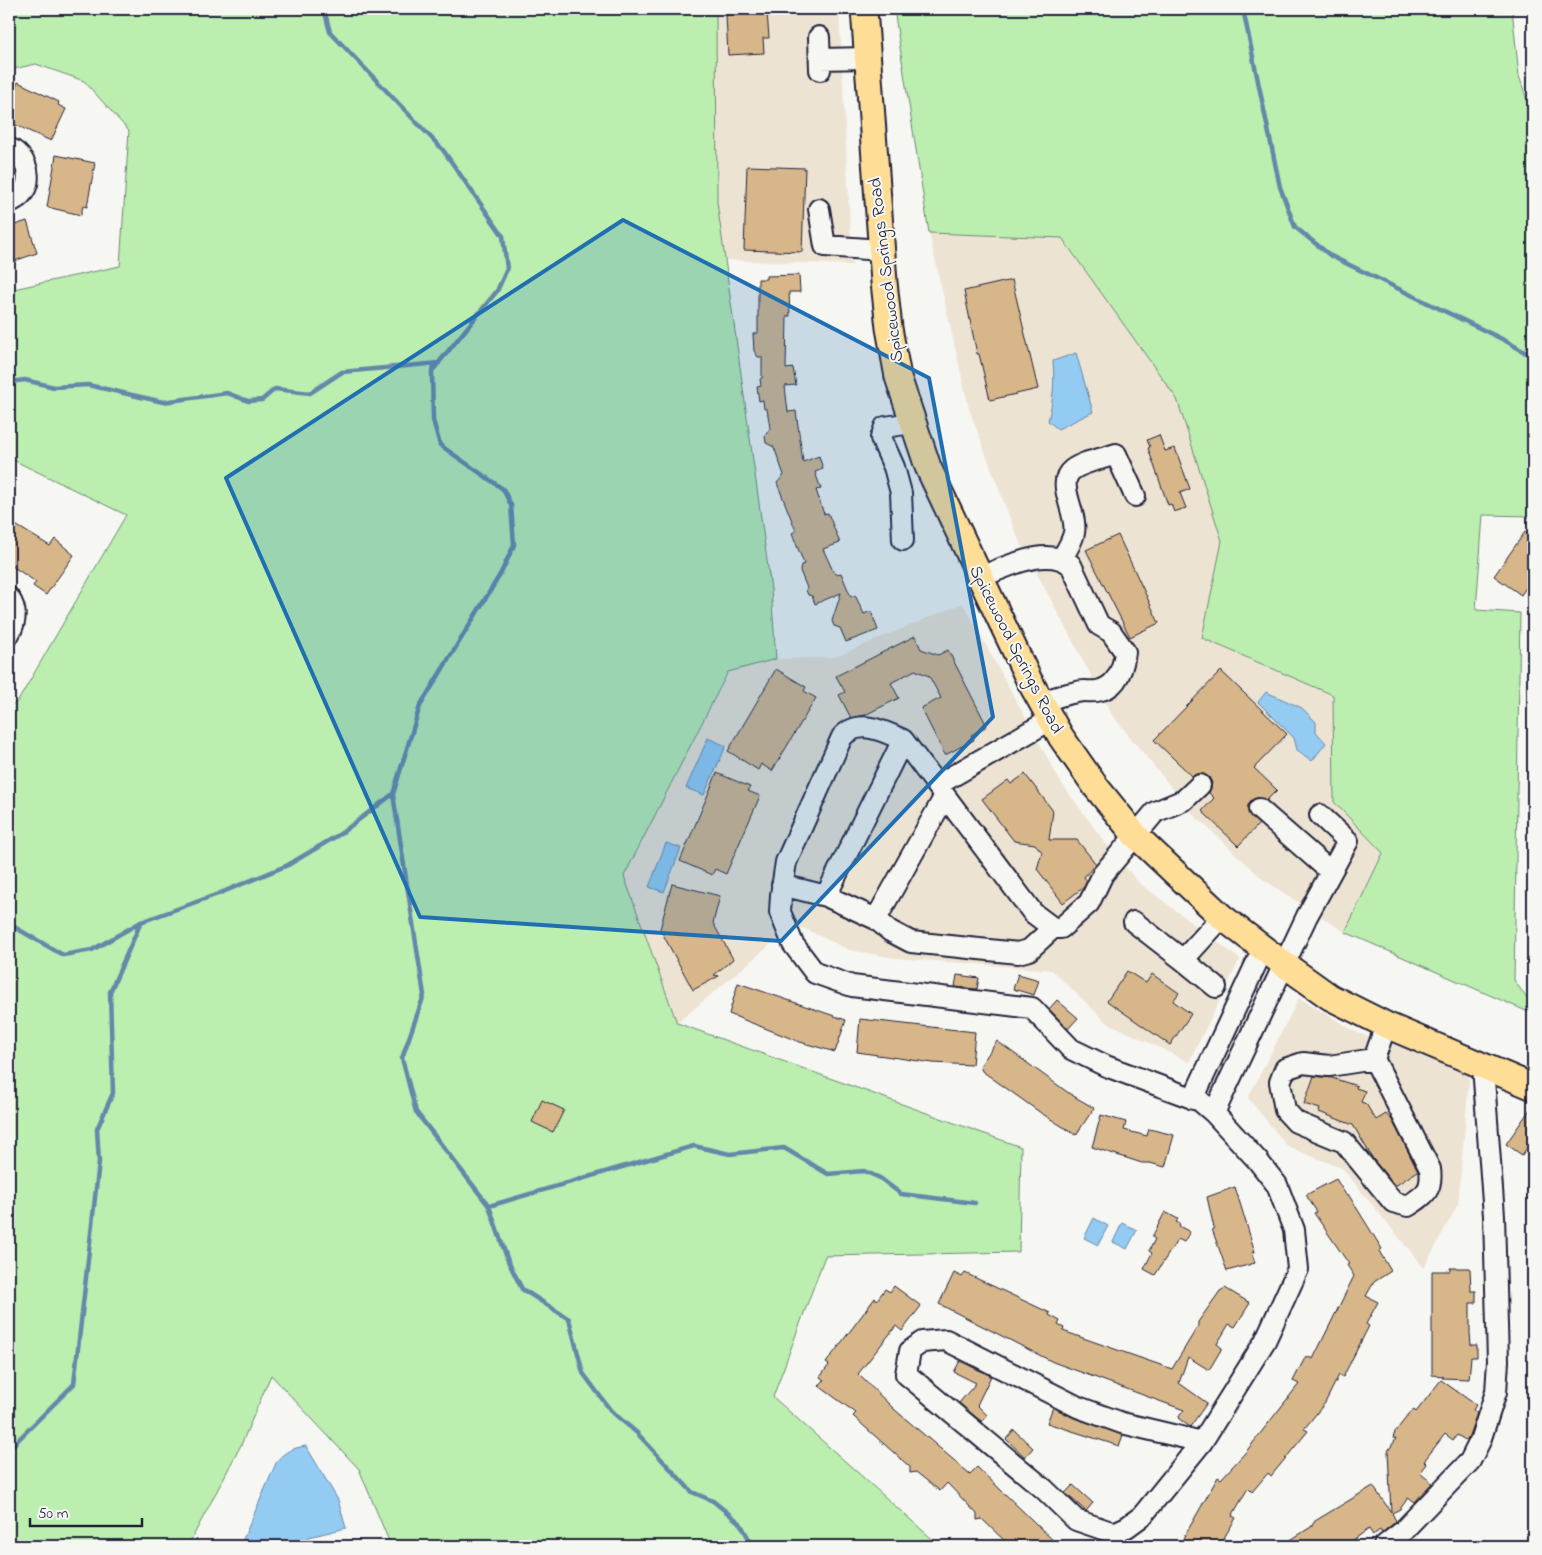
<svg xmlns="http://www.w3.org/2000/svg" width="1542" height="1555" viewBox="0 0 1542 1555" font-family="'Indie Flower',sans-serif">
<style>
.built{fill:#ede3d3}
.green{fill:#bbeeaf;stroke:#6e8875}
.water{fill:#93cbf2;stroke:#6687a9}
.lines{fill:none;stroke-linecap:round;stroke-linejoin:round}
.stream{stroke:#6687a9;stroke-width:4.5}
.building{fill:#d7b68a;stroke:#22223b}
.minor-casing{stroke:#22223b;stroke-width:24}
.major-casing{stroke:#22223b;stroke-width:29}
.minor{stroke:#f6f6f2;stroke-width:20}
.major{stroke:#fedd96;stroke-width:25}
.marked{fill:#1f6fb2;fill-opacity:0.2;stroke:#1f6fb2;stroke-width:4;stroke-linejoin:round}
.labels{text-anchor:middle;stroke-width:4;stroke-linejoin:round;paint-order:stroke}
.street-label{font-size:18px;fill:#22223b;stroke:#f6f6f2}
</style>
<rect width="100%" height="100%" fill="#f6f6f2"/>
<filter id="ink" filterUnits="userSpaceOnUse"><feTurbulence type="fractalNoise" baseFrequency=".02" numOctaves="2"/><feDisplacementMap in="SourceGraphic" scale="10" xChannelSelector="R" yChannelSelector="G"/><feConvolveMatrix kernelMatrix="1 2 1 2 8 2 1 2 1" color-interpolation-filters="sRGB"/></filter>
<g filter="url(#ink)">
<path class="built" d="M764,9H839L852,265L725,260L717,202L716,11Z
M929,233L1062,238L1177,399L1222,541L1202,638L1333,695L1334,802L1383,853L1345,932L1264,880L1194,815L1112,715L1016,534L969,409Z
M963,603L1060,781L1106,844L1138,882L1240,959L1189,1062L1106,1022L1052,970L895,958L849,950L803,928L777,939L677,1023L624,876L729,672L776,659L835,657Z
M1299,998L1358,1033L1470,1069L1458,1204L1424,1268L1342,1168L1288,1147L1248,1098Z"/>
<path class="green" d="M9,9H764L716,12L717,202L771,589L776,659L728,672L624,876L677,1023L1021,1147L1019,1252L825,1256L773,1397L940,1546H391L359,1469L271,1375L241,1445L188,1546H9V707L18,701L126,515L9,458V290L120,266L129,131L84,81L36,64L9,70Z
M894,9H1512L1519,76L1533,117V516L1483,515L1476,610L1520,613L1514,980L1533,1007V1014L1345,932L1383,853L1334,802L1333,695L1202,638L1222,541L1177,399L1062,238L929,233Z
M1533,711V927L1530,772Z"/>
<path class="water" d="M1076,353L1093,412L1058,429L1048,421C1053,401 1055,382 1053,361Z
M1266,692L1302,708L1316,722V732L1326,743L1312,761L1297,750L1294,738L1258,702Z
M708,738L726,746L704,795L686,788Z
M666,843L681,848L664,892L649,887Z
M1094,1218L1108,1226L1098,1245L1084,1238Z
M1122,1223L1137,1230L1127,1249L1113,1242Z
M306,1446L338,1500L346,1528L309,1537L301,1546H242L241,1544L277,1461C285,1451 293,1448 306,1446Z"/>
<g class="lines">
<path class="stream" d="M324,9L330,32L443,150L503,236L507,269L497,291L432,371L433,420L440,445L503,489L511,505L514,545L501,573L420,706L393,794L424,995L402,1058L416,1112L489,1206L508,1261L522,1289L569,1319L583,1373L611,1411L637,1433L692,1492L713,1501L740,1523L753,1546
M1243,9L1280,187L1295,227L1331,256L1506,341L1533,357
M9,382L25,380L54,387L88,385L163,402L227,393L248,401L262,400L275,389L310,393L342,372L439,363
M9,924L63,955L92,950L141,922L218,894L288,865L340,834L393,794
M489,1206L694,1146L730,1154L784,1148L828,1174L864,1171L880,1178L901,1194L975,1203
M9,1449L74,1384L99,1162L97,1129L113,1093L110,992L141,922"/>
</g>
<path class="building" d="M767,12L769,38H763L764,53L728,55L726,15Z
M18,82L59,102L58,105L66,109L51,141L9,122V102Z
M56,155L95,163L87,207L83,206L81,215L47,207Z
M747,166L805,168L802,252L744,250Z
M27,221L37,253L9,263V227Z
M799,275L800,292H789L790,316H787L786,369L793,368L796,385L785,386L788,412L796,411L803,462L819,456L823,469L815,472L821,489L816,490L824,514L828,513L840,543L823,549L833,571L836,574L841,573L851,597L855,595L864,614L871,611L878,630L846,642L840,628L834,626L832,621L841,593L815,604L812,596L808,595L806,590L807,588L800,571L801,565L804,564L792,533L796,531L777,483L784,475L774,447L766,443L765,436L770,428L767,409H764L763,400L759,401L757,387L761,386L760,379L762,378V357H758L754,351L753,334L758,333V279H766V276Z
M1012,280L1038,389L990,400L979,354H977L964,291Z
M1159,435L1165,451L1175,448L1190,489L1180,493L1186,508L1174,512L1171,504L1168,505L1148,448L1150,447L1147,440Z
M9,521L50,546L55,539L74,555L46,595L33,586L36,582L9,564Z
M1525,532L1533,538V577L1521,595L1494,576Z
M1118,535L1159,623L1130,637L1086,550Z
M915,636L921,649L938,655L948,650L987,726L971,735L974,740L945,755L921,708L941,698L929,676L915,670L891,683L899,698L865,715L851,718L839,695L845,692L836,676Z
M776,669L806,687L804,691L816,698L772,771L761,764L758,770L728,751Z
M1221,671L1287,734L1254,768L1277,790L1267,800L1256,798L1250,802L1248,813L1259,824L1238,846L1202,811L1214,798L1209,793L1212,783L1209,777L1203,774L1192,776L1154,740Z
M717,773L750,787L748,791L760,796L726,874L715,869L712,875L680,861Z
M1025,774L1053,811L1049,840H1077L1096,864L1084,877L1087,881L1084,887L1063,903L1037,869L1042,852L1035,844L1014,841L982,799L1008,780L1011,784Z
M672,884L720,896L713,923L733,959L714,975L719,976L693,990L660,929Z
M1127,971L1146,983L1152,974L1179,993L1173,1001L1191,1014L1170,1045L1107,1001Z
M1018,974L1039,980L1034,995L1013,989Z
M957,975L979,978L977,989L955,987Z
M738,983L846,1020L835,1052L800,1042L729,1014Z
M1057,1000L1078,1018L1068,1029L1049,1009Z
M860,1019L975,1032L972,1065L933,1063L857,1052Z
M997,1041L1070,1094L1094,1108L1076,1135L1041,1113L982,1071L980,1066Z
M1314,1076L1332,1078L1357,1086L1356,1088L1365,1091L1361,1102L1366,1104L1376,1120L1386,1114L1392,1120L1418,1171L1395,1186L1373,1159L1353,1125L1319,1112L1320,1109L1304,1104Z
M542,1100L564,1110L553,1132L532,1122Z
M1533,1105V1139L1522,1155L1506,1144Z
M1101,1115L1126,1122L1124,1130L1147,1136L1149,1129L1174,1135L1165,1167L1150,1163H1142L1092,1147Z
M1336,1179L1346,1195L1348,1194L1382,1249L1379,1251L1391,1271L1374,1282L1366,1296L1378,1302L1366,1324L1369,1326L1343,1377L1339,1375L1325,1403L1304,1429L1308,1431L1271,1476L1268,1473L1252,1492L1248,1488L1232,1516L1236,1518L1219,1546H1179L1218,1477L1221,1479L1245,1453L1299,1384L1293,1381L1306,1356L1313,1359L1354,1276L1347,1265L1349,1264L1314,1213L1317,1212L1306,1195Z
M1235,1187L1255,1252L1252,1253L1255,1263L1227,1271L1212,1229L1214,1228L1207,1197Z
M1165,1212L1178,1219L1176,1222L1180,1224L1179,1226L1190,1232L1184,1242L1178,1239L1155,1275L1144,1269L1152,1253L1149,1251L1155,1239L1152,1237Z
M1450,1268H1470L1471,1291H1476V1303H1470V1333L1471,1345H1477V1357H1471L1469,1379L1442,1378L1444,1376L1432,1375V1271H1450Z
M954,1273L962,1277L965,1273L1050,1313L1049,1315L1060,1321L1058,1325L1064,1328L1063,1331L1172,1369L1198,1326V1322L1220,1291L1225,1288L1250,1303L1235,1327L1229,1324L1217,1344L1222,1348L1209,1370L1188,1357L1179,1383L1207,1403L1190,1427L1178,1418L1184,1410L1053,1362L939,1304Z
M894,1286L921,1306L902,1331L896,1326L858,1374L894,1409L970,1474L977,1467L1059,1546H1010L982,1519L977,1520V1514L947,1483L940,1491L916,1472L910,1473V1467L866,1428L853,1416L856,1413L819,1386L824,1380L820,1377L829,1365L826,1363L875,1298L877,1300L885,1289L890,1292Z
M960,1361L991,1376L977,1405L987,1415L982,1422L959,1403L976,1383L954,1372Z
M1441,1380L1476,1405L1473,1410L1477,1413L1467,1441L1457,1435L1453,1440L1445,1434L1424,1461L1427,1464L1420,1473L1432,1483L1414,1502L1408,1498L1400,1509L1392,1513L1396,1521L1394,1523L1382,1533L1380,1530L1373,1535L1369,1529L1344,1546H1281L1311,1527L1315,1521L1373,1486L1391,1512L1388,1451L1396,1439L1393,1438L1395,1432L1409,1414L1414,1410L1416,1412Z
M1053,1407L1074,1418L1123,1435L1119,1446L1047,1423Z
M1014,1430L1033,1448L1025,1457L1006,1439Z
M1073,1485L1093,1503L1086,1511L1065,1493Z"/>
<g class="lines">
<g class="minor-casing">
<path id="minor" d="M819,37L820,70
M820,59L867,58
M9,148C32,159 36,193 9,202
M819,209L825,246L881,250
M903,540L901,493L894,467L881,438L885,427L912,423
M1062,558C1067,550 1072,542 1074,533C1078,513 1055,483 1072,470C1084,461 1103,459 1116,454L1135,496
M980,577C1005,568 1047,545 1071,565L1099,625L1111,632L1125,652C1123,669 1117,688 1097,691C1090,692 1083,690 1077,692C1065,694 1053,698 1042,702
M9,598C17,610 16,622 9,634
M937,785L1052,719
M1200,785L1184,800L1155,812L1103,874L1089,903L1061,928H1053L1033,913L903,740C884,731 859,718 842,737L786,862L781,895L780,912L793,944L815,973L852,986L1032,1008L1071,1049L1106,1066L1200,1101L1214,1113L1258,1161L1277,1185L1294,1230L1298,1269L1265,1341L1202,1442L1142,1516L1127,1527L1114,1533L1076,1520L1044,1489L906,1374L910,1351L922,1342L946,1340L1078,1407L1122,1423L1202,1442
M1259,809L1331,872
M782,885L826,896L876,919L945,796
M826,896L903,740
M876,919L890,931L911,942L1018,953L1029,950L1053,928
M1134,922L1183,960
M1216,987L1183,960L1222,917
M1374,1059L1329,1066L1303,1063L1285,1069L1280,1082L1285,1110L1296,1122L1344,1142L1393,1202L1408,1206C1425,1195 1433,1190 1430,1169L1374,1059L1386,1025
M1193,1099L1263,949
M1214,1113L1307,916L1348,841L1320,815
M1384,1546L1402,1532L1470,1461L1480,1441L1496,1392L1498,1361L1494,1216L1483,1066"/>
</g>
<g class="major-casing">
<path id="major" d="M864,9L884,282L889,328L898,377L928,467L1029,680L1061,737L1096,787L1135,835L1222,917L1281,962L1330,997L1386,1025L1533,1087"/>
</g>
<use href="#minor" class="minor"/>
<use href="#major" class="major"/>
</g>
</g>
<path class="marked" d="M623,220L929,378L993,717L781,941L420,917L226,478Z"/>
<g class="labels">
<g class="street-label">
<text transform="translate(885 270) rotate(-97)" y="6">Spicewood Springs Road</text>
<text transform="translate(1017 649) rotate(63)" y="6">Spicewood Springs Road</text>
</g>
</g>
<rect width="1542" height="1555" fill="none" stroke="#f6f6f2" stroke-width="30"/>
<rect x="15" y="15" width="1512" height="1525" fill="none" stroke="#22223b" stroke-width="2" filter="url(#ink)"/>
<path d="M30 1518v8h112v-8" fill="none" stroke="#22223b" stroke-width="2.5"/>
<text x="38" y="1518" font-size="15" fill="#22223b" stroke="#f6f6f2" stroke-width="4" paint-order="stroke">50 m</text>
</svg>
